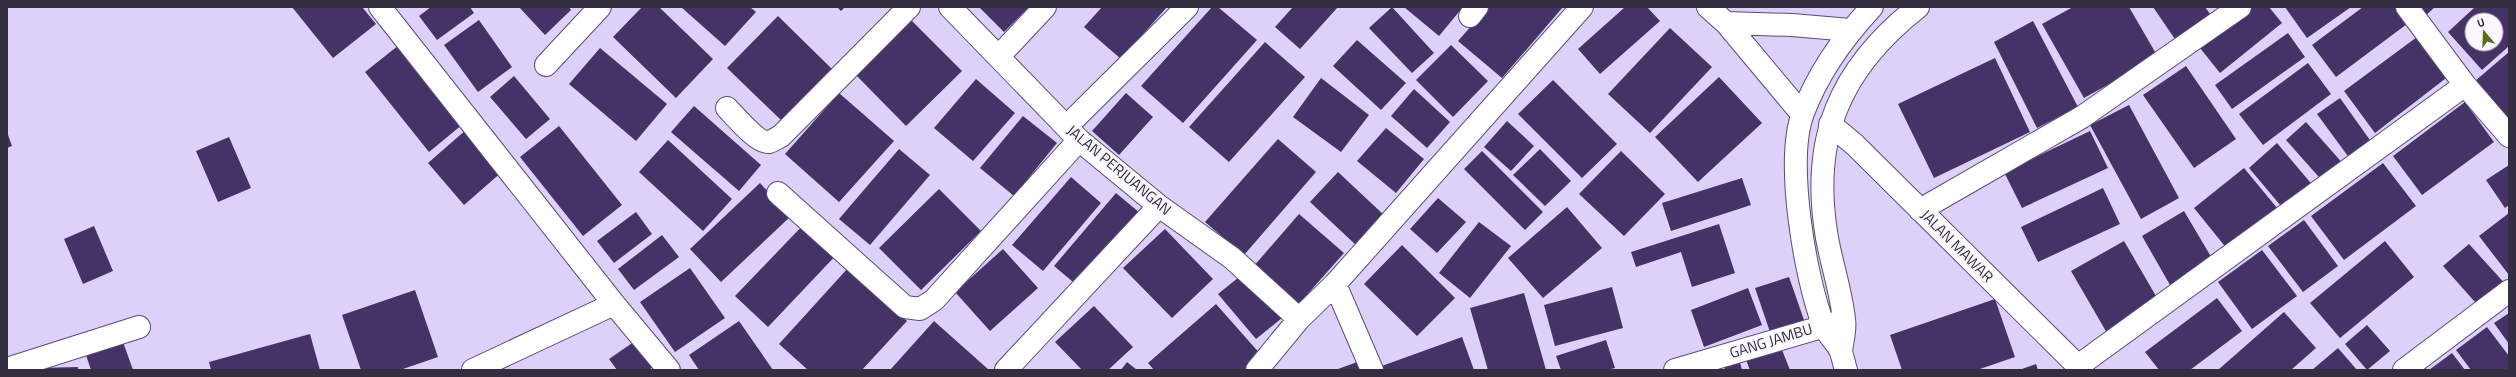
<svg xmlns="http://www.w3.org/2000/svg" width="2516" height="377" viewBox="0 0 2516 377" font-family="'Titillium Web',sans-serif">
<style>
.building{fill:#453266;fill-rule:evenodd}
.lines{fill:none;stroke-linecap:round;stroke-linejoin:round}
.minor-casing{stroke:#5a4c77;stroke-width:24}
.trunk-casing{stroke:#5a4c77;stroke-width:24}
.minor{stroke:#fff;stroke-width:22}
.trunk{stroke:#fff;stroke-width:22}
.labels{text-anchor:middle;stroke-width:4;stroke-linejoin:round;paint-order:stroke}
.street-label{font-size:15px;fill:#342e41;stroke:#faf8fe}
</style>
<rect width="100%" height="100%" fill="#ddd1f9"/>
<path class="building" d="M292,7H362L376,24L333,58Z
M431,7H470L474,13L437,40L419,16Z
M519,7H569L571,10L545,35Z
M642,7H659L713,59L676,98L613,37Z
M681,7H750L756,12L725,46Z
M837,7H845L841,11Z
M979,7H1029L1004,32Z
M1102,7H1167L1121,59L1084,27Z
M1212,7H1218L1257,40L1183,123L1141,86Z
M1293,7H1338L1300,49L1275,27Z
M1392,7L1434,53L1412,73L1369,28Z
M1404,7H1463L1439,36Z
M1488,7H1563L1502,78L1458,41Z
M1625,7H1647L1660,21L1600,74L1578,49Z
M2073,7H2129L2158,57L2084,98L2042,24Z
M2153,7H2205L2215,21L2179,45Z
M2250,7H2269L2282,23L2220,73L2200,48Z
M2285,7H2351L2307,38Z
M2363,7H2394L2407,24L2336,77L2312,45Z
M2415,7H2435L2424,17Z
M2475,7H2509V46L2482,70L2448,32ZM2472,20H2496V44H2472Z
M778,16L832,69L781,120L727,68Z
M910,19L962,71L906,126L855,74Z
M479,20L512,67L478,92L444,45Z
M2033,21L2078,107L2037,128L1994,42Z
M1670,28L1712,67L1650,133L1608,94Z
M2288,33L2305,57L2232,109L2215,85Z
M2421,34L2450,75L2375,133L2344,91Z
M1357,40L1406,83L1381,110L1333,66Z
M1265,42L1305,77L1229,162L1189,127Z
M399,45L463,124L429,152L365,72Z
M1451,45L1488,81L1453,117L1416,80Z
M600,48L667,104L636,141L569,84Z
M2509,52V121L2475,81Z
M1995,58L2030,132L1934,178L1898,104Z
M2308,63L2331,94L2263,145L2239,114Z
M2186,66L2236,139L2194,168L2143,95Z
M514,76L550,119L526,139L490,97Z
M1719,77L1762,123L1698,182L1655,137Z
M1321,78L1369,115L1341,152L1293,117Z
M976,79L1015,113L973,161L934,128Z
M1553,80L1617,144L1582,178L1518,114Z
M1414,89L1450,122L1427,148L1391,116Z
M839,93L894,141L839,202L785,154Z
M1126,93L1153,117L1119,155L1092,131Z
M2340,98L2372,143L2350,159L2317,114Z
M2465,102L2494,142L2422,195L2393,156Z
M2129,105L2179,198L2141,219L2090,125Z
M694,106L761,165L739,191L671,132Z
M1023,116L1057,143L1014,196L980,168Z
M1507,121L1534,146L1511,171L1484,147Z
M2306,122L2346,167L2326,185L2286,140Z
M559,126L622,205L583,236L520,157Z
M1386,128L1424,159L1396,193L1357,161Z
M467,129L503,171L464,205L428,163Z
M2090,131L2108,168L2022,208L2004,172Z
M7,132L12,146L7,148Z
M229,137L251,188L218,202L196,151Z
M1278,139L1316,172L1244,255L1205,222Z
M668,140L732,199L703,231L639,172Z
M2277,143L2315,188L2286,212L2249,168Z
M899,149L930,175L870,245L839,219Z
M1540,149L1571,181L1545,206L1513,175Z
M1482,151L1543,212L1525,230L1464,169Z
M1621,151L1665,194L1624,236L1579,194Z
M2383,163L2416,206L2344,260L2311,216Z
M2509,165V205L2505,208L2486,180Z
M2244,168L2282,214L2232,255L2194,208Z
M1338,172L1385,216L1357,246L1310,202Z
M1071,177L1101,203L1043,271L1012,245Z
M1742,178L1751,205L1671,231L1662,203Z
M760,183L791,216L721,282L690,249Z
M2103,188L2120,224L2038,262L2021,227Z
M939,189L981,231L921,290L879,248Z
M1116,193L1140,213L1079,287L1054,266Z
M1438,198L1466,222L1437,253L1410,229Z
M1567,207L1602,248L1543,298L1508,258Z
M2184,211L2213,260L2170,285L2142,236Z
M636,212L652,234L614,263L597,241Z
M2509,213V275L2479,236Z
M1299,214L1344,253L1297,306L1253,267Z
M2304,220L2338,266L2303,292L2268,246Z
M807,221L840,251L768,327L735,296Z
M1479,222L1511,246L1470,298L1439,273Z
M1719,224L1735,273L1692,287L1681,252L1636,267L1631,252Z
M94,226L113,271L83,284L64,239Z
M1165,229L1213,279L1172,318L1123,268Z
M662,235L679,257L634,290L618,269Z
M2124,241L2160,303L2107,333L2071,271Z
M2385,241L2414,277L2340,338L2310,303Z
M2469,244L2508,287L2482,310L2443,266Z
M1402,245L1455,298L1417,336L1364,284Z
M1003,249L1038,288L990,331L955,292Z
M2262,250L2297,296L2252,329L2218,282Z
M690,268L725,318L675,352L640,302Z
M848,268L907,321L862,370H808L779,344Z
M1244,273L1282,318L1256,339L1218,294Z
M1789,277L1804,320L1770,332L1755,288Z
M1612,287L1623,328L1555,346L1544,305Z
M1748,288L1762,325L1704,347L1691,310Z
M415,290L438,357L400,370H361L342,315Z
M1524,293L1546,370H1488L1470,308Z
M2217,298L2242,331L2190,370H2159L2145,352Z
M1995,299L2015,357L1977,370H1902L1890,335Z
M1216,304L1262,356L1246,370H1154L1148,363Z
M1094,306L1133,347L1108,370H1082L1055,342Z
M2284,312L2316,348L2291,370H2218Z
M2509,313V344L2494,323Z
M739,321L773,370H699L689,355Z
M934,321L989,370H890Z
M2367,325L2390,351L2367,370L2345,344Z
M2487,327L2509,356V370H2471L2456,350Z
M310,334L320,370H211L209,362Z
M1462,337L1474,370H1381L1379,367Z
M638,339L657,364L649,370H617L609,359Z
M1606,340L1615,368L1607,370H1561L1556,356Z
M123,342L133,370H91L86,355Z
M1780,345L1790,370H1750L1746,360Z
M2338,348L2357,370H2312Z
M2452,353L2465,370H2429Z
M1739,359L1742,370H1725L1723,364Z
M1363,360L1366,370H1335Z
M1127,362L1137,370H1121Z
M2036,364L2038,370H2019Z
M78,367V370H37V368Z"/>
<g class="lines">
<g class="minor-casing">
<path id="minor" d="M380,7L614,304L669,370
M950,7L1079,140L1159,206L1232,258L1299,319
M1708,7L1726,23L1802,114
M2407,7L2465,85L2509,136
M1470,16L1477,7
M1726,23L1792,25L1850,30
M999,56L1045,7
M546,65L600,7
M727,108C735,116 757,143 769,142C773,141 777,138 781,136L909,7
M1830,124L1855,145L2082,370
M1067,126L1187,7
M778,193L905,307L920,309L934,300L1079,140
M1920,210L2082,117L2240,7
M1335,284L1372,370
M2078,366L2465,85
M7,369L139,327
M473,370L614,304
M1006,370L1159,206
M1257,370L1299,319L1335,284L1582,7
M1675,370L1842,321
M2404,370L2509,291"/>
</g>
<g class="trunk-casing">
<path id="trunk" d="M1841,352C1842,341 1846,329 1844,319C1841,292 1832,265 1827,238C1810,139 1839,69 1918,7
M1846,370C1844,364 1843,358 1841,352C1837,342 1827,335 1823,324C1805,276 1785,161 1803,113C1818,73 1843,38 1872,7"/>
</g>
<use href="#minor" class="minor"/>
<use href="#trunk" class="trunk"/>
</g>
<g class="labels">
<g class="street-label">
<text transform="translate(1119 170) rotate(40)" y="5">JALAN PERJUANGAN</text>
<text transform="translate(1957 246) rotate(45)" y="5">JALAN MAWAR</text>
<text transform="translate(1771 341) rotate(-17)" y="5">GANG JAMBU</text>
</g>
</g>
<rect width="2516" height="377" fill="none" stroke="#342e41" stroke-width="16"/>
<g transform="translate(2484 32) rotate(341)"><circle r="19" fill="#faf8fe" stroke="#aba7b2"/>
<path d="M0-3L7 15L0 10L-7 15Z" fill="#5e6c16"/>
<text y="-6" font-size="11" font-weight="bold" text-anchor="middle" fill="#342e41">U</text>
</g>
</svg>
